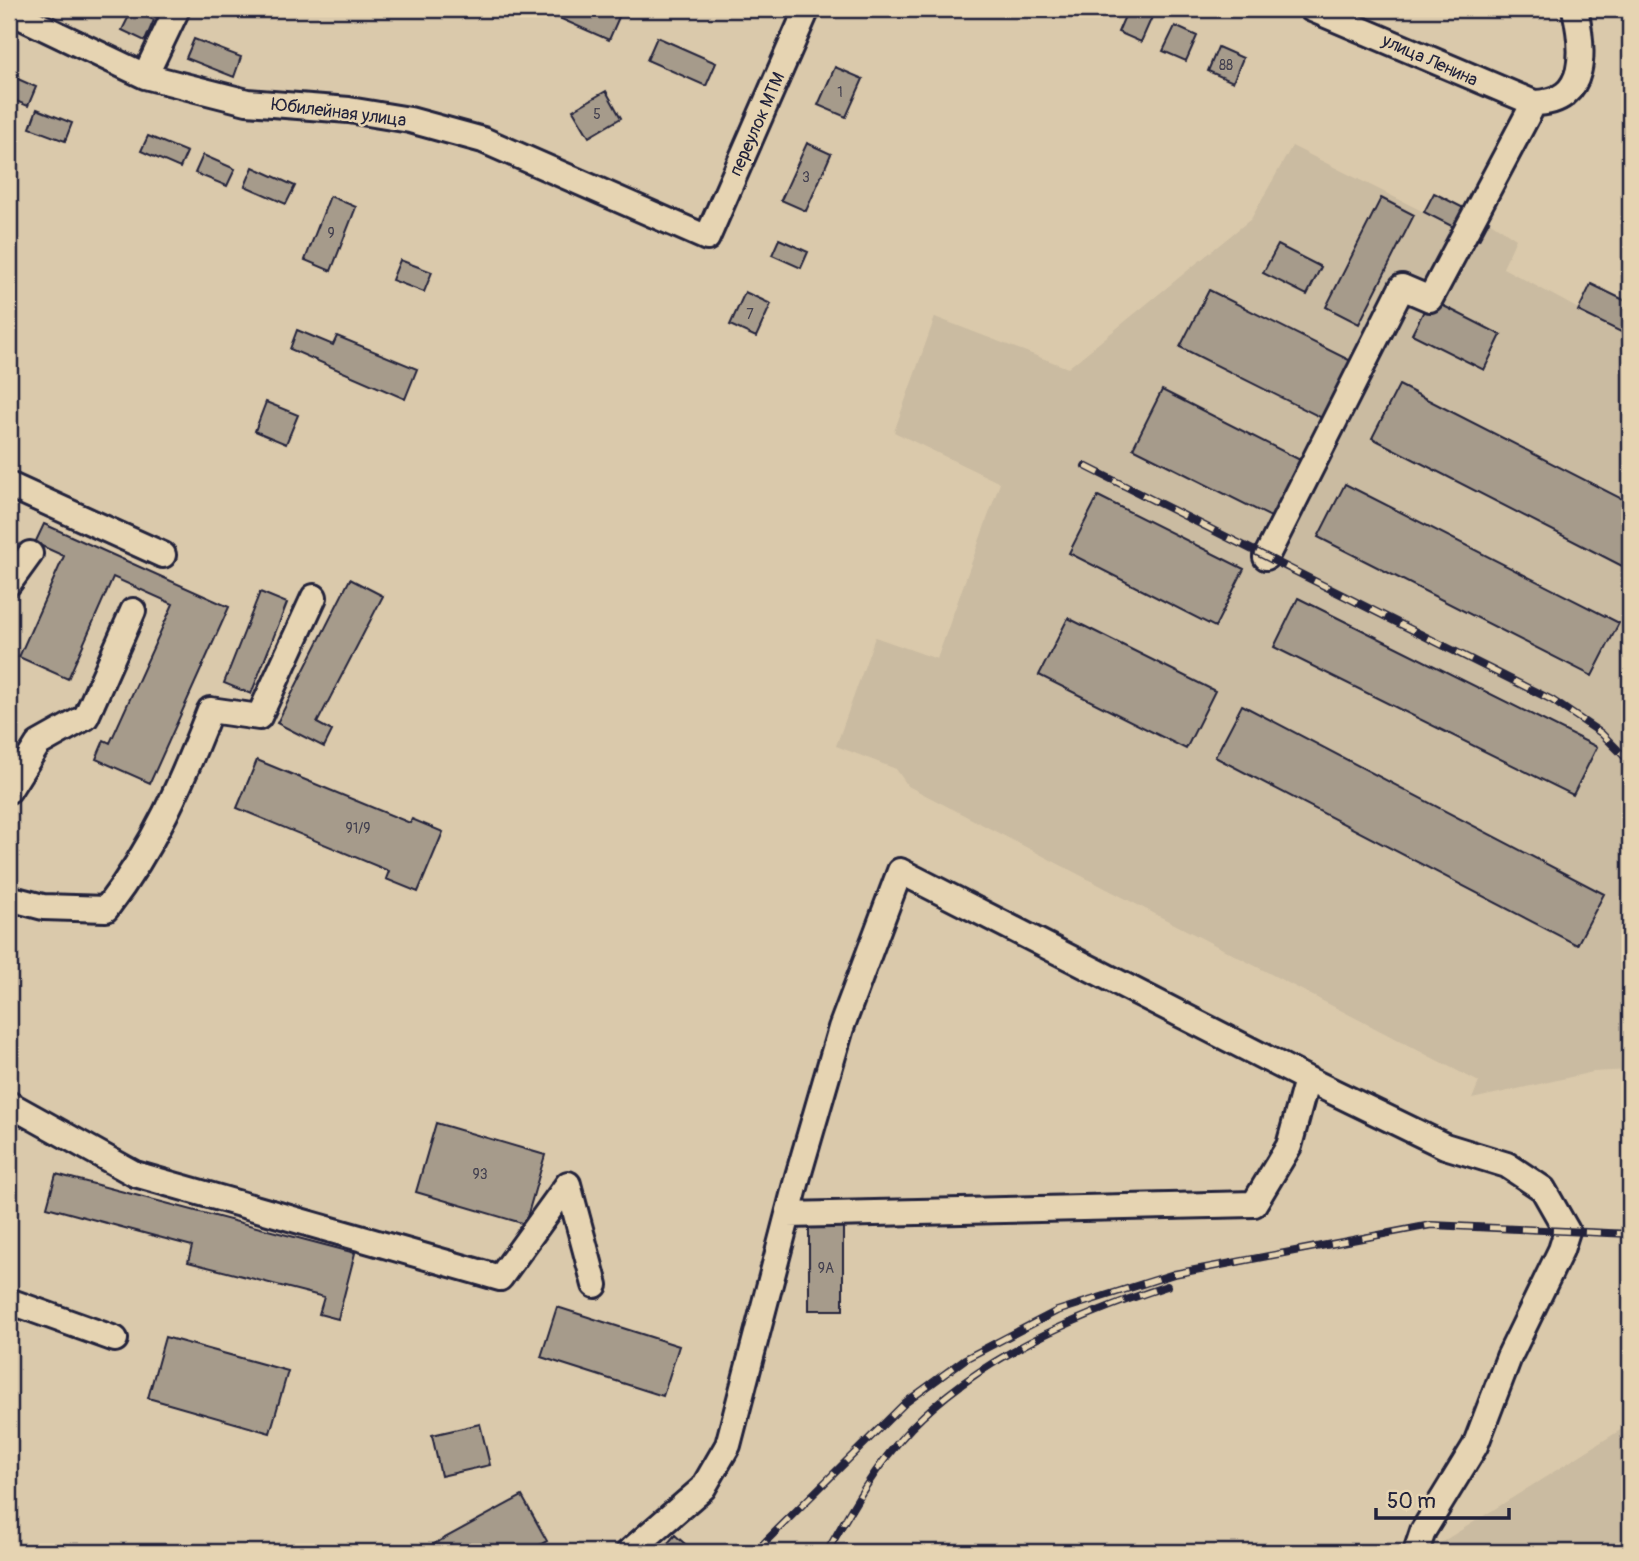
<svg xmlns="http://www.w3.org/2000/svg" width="1639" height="1561" viewBox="0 0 1639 1561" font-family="Pangolin,sans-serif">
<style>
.built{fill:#cabba1}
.building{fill:#a69b8b;stroke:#22223b;stroke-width:2}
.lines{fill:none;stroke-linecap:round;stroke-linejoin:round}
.minor-casing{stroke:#22223b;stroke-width:30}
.minor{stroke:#e6d4b2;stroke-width:24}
.rail-casing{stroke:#22223b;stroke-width:8}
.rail{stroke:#e6d4b2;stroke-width:5;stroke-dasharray:16;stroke-linecap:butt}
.labels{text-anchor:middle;stroke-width:5;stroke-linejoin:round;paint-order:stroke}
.number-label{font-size:14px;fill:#43404f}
.street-label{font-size:18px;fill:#22223b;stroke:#e6d4b2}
</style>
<rect width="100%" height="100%" fill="#dac9ab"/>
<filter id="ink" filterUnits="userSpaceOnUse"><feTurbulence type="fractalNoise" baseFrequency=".0143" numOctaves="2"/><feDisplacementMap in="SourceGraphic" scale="14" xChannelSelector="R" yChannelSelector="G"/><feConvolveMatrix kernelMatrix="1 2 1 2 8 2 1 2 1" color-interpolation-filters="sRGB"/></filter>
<g filter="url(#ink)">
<path class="built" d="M1292,146L1424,212L1434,193L1489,221L1516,239L1503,268L1630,337V1070L1593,1072L1472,1099L1479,1082L908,786L896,769L836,746L875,637L937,659L1000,483L894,432L935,317L1068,368L1251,219Z
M1630,1424V1552H1433L1431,1549Z"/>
<path class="building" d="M553,9H600L619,17L609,40L550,14Z
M1077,9H1104L1100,19Z
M1128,9L1152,17L1141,42L1118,32Z
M132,10L154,20L145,41L122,30Z
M1175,26L1197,36L1186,61L1163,51Z
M657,37L716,63L706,86L647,60Z
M194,39L241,57L234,77L186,58Z
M1218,47L1243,58L1233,82L1208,71Z
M835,67L863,79L846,117L818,105Z
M9,75L36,87L28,106L9,98Z
M606,91L621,118L589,137L573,110Z
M37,109L72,123L65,141L30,128Z
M148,136L187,152L180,168L141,151Z
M807,143L831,154L806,211L781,200Z
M203,155L235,169L227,186L195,173Z
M253,167L295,186L286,204L245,186Z
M1434,193L1489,221L1479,240L1424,212Z
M330,196L356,207L331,271L305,260Z
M1381,198L1414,215L1359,324L1326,307Z
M779,239L808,252L801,268L772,255Z
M1278,245L1321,267L1307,295L1263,273Z
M400,260L432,272L424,292L392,280Z
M1591,284L1630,303V318L1623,333L1578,311Z
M1209,290L1355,363L1326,420L1180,347Z
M745,292L771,304L756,337L730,325Z
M1430,299L1501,335L1484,370L1412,334Z
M297,330L333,345L337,336L417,369L405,399L290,349Z
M1399,385L1630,503V570L1372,438Z
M1162,390L1308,464L1279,521L1133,448Z
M266,402L298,415L286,444L255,431Z
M1345,484L1619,623L1592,676L1318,537Z
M1098,496L1244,569L1215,627L1069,553Z
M44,524L229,607L150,783L96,759L104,740L110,743L173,604L113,577L68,679L19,657L64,556L35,543Z
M350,579L383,596L317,723L332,731L324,747L277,723Z
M260,592L287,603L251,694L224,683Z
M1298,598L1597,747L1573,795L1274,647Z
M1068,618L1215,691L1186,749L1039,675Z
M1242,705L1604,894L1577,945L1215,757Z
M257,760L410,823L412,819L443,832L418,892L386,879L389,871L237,808Z
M436,1123L545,1155L525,1224L416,1192Z
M56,1174L355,1253L338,1319L319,1314L324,1297L188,1262L192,1246L47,1207Z
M809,1227H843V1310H809Z
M557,1307L679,1346L663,1396L541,1357Z
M165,1337L288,1371L270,1433L148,1398Z
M480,1424L490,1465L441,1476L432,1435Z
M522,1496L547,1541L527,1552H434L430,1546Z
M675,1535L694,1552H660Z"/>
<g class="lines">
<g class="minor-casing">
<path id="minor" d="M1312,9L1534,103C1589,103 1584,49 1575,9
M9,11L145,76L247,102L349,110L410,120L483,140L707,238L807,9
M145,76L177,9
M9,485L163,555
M1266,557L1402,287L1430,299L1534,103
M9,583L30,554
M9,790L38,744L86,717L133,611
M9,898L43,907L106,909C155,845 181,784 210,710L259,717L314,597
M1307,1079L1445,1146L1507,1165L1543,1189L1567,1231L1561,1250L1509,1357L1475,1446L1423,1531L1416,1552
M9,1104L135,1174L500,1278L568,1184L595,1285
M9,1301L115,1339
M629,1552L703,1488L728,1445L798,1176L841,1028L900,871L1307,1079L1289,1146L1254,1204L788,1215"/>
</g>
<use href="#minor" class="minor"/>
<g class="rail-casing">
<path id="rail" d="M1085,466L1552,700L1601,733L1630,762
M755,1552L905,1403L965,1359L1057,1311L1174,1274L1431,1225L1630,1234
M827,1552C851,1509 876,1465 911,1428C979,1358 1075,1316 1167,1286"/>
</g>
<use href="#rail" class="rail"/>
</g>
</g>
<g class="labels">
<g class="number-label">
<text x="1226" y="70">88</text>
<text x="840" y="97">1</text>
<text x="597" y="119">5</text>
<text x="806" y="182">3</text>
<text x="331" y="238">9</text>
<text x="750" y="319">7</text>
<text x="358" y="833">91/9</text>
<text x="480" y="1179">93</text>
<text x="826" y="1273">9А</text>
</g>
<g class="street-label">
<text transform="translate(1430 60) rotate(24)" y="6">улица Ленина</text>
<text transform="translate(339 112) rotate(7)" y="6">Юбилейная улица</text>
<text transform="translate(757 124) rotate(-66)" y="6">переулок МТМ</text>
</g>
</g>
<rect width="1639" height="1561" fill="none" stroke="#e6d4b2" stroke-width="35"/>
<rect x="18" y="18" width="1604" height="1526" fill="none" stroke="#22223b" stroke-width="2.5" filter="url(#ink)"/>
<path d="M1376 1508v10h133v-10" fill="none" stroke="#22223b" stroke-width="3.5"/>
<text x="1387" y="1508" font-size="21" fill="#22223b" stroke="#e6d4b2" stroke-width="5" paint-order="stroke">50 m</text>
</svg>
